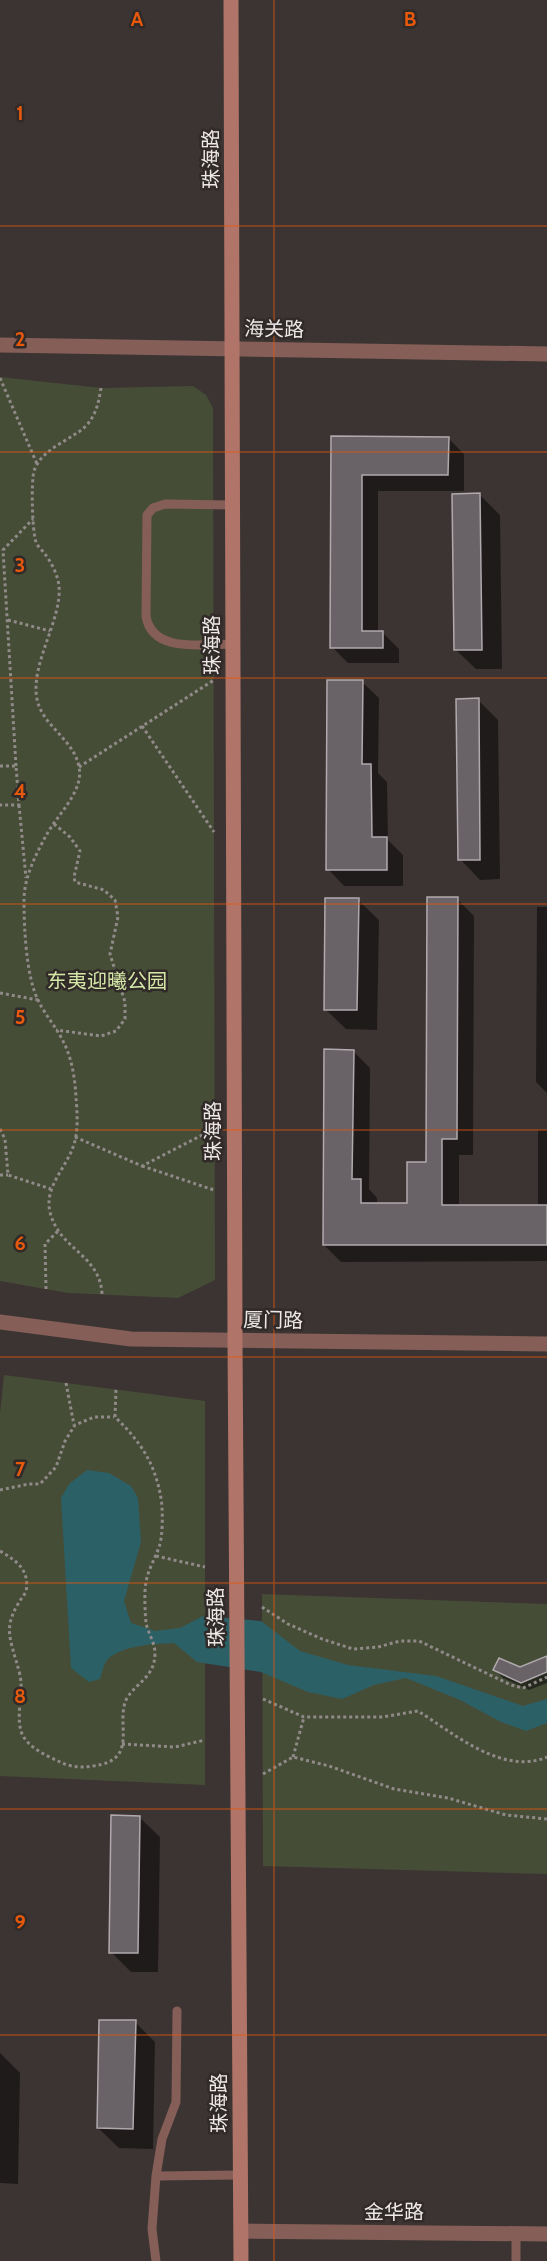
<svg xmlns="http://www.w3.org/2000/svg" width="547" height="2261" viewBox="0 0 547 2261" font-family="Cabin,'Noto Sans SC',sans-serif">
<style>
.green{fill:#464d37}
.water{fill:#2c6067}
.shadow{fill:#0007}
.building{fill:#696367;stroke:#b0a9ae;stroke-width:1.5}
.lines{fill:none;stroke-linecap:round;stroke-linejoin:round}
.path{stroke:#908a89;stroke-width:3;stroke-dasharray:3 3;stroke-linecap:butt}
.service{stroke:#855e57;stroke-width:9}
.tertiary{stroke:#855e57;stroke-width:15}
.secondary{stroke:#b07468;stroke-width:15}
.grid{fill:none;stroke:#e8590c;stroke-width:1.5;stroke-opacity:0.55}
.labels{text-anchor:middle;stroke-width:5;stroke-linejoin:round;paint-order:stroke}
.street-label{font-size:20px;fill:#ede8e7;stroke:#302a28}
.park-label{font-size:20px;fill:#d4e7a7;stroke:#302a28}
.grid-label{font-size:20px;text-anchor:middle;font-weight:bold;fill:#e8590c;stroke:#302a28;stroke-width:5;stroke-linejoin:round;paint-order:stroke}
</style>
<rect width="100%" height="100%" fill="#3b3432"/>
<path class="green" d="M0,377L101,388L193,386L206,395L213,408L215,1280L178,1298L68,1293L0,1281Z
M4,1375L205,1401V1785L0,1776V1414Z
M262,1594L547,1604V1874L263,1866Z"/>
<path class="water" d="M87,1470L109,1473L131,1486L138,1498L141,1542L124,1601L131,1623L155,1631L180,1628L203,1616L261,1621L300,1651L348,1665L436,1676L523,1706L547,1699V1723L526,1731L501,1722L460,1700L406,1678L374,1685L342,1699L308,1692L261,1672L197,1662L174,1643C154,1644 122,1645 107,1660C104,1664 102,1673 100,1679L89,1682L71,1668L61,1498L69,1484Z"/>
<path class="shadow" d="M332,438H448L464,454V491H378V633H383L399,649V663H348L332,647Z
M480,495L500,515L502,669H476L455,649Z
M362,682L379,698L378,773L387,782L388,840L403,855V886H344L328,869Z
M478,700L498,720L500,879L480,880L460,859Z
M457,899L474,916L473,1155H459V1207L538,1206V1130H547V1261L341,1262L324,1245L353,1051L370,1068L369,1189L377,1198V1205H409L427,1163Z
M358,900L379,920L377,1030L346,1029L325,1009Z
M537,907H547V1093L536,1082Z
M547,1657V1683L529,1690L503,1678L495,1670L520,1669Z
M139,1817L160,1837L158,1972H131L111,1952Z
M135,2022L155,2042L153,2149L119,2148L98,2128Z
M0,2053L20,2073L18,2184L0,2183Z"/>
<path class="building" d="M331,436L449,437L448,475H362V631H383V648H330Z
M480,493L482,650H454L452,494Z
M327,680H363L362,764H371L372,837H387V870H326Z
M479,698L480,860H458L456,699Z
M427,897H458L457,1139H442V1205H547V1245H323L324,1049L354,1050L352,1179H361V1203H407V1162H426Z
M325,898H359L357,1010H324Z
M547,1656V1672L521,1683L493,1670L499,1658L520,1667Z
M111,1815L140,1816L138,1953H109Z
M99,2020H136L133,2129L97,2128Z"/>
<g class="lines">
<path class="path" d="M0,378L37,464
M101,388C99,400 97,411 90,421C79,438 42,446 34,471C31,482 32,530 36,542C37,546 42,550 45,554C51,562 58,575 59,586C62,620 30,664 37,699C42,726 74,739 79,767C84,791 58,814 47,834C36,854 24,877 24,900C24,927 26,976 38,1000C45,1015 57,1028 64,1043C72,1059 75,1079 76,1097C77,1112 79,1132 73,1147C66,1168 44,1187 50,1212C59,1250 100,1254 102,1294
M8,620L50,631
M142,726L214,832
M0,766H16L19,805H0
M16,766L3,550L33,519
M79,767L214,680
M19,805L26,878
M54,824L70,837L80,851L74,877L75,882L104,890L115,900L118,917L110,954L125,1002V1019L116,1031L101,1036L56,1030
M0,993L38,1000
M0,1129L5,1139L8,1175L51,1189
M75,1137L142,1166L214,1129
M142,1166L214,1190
M0,1175H8
M46,1289L45,1244L58,1231
M66,1383L74,1425
M0,1490L29,1484H40L56,1467L65,1441L75,1425L94,1417H114
M0,1551C17,1561 30,1570 26,1592C0,1628 10,1635 20,1675C24,1695 15,1715 22,1734C28,1747 45,1755 58,1761C69,1767 81,1768 93,1766C141,1760 114,1723 127,1698C137,1682 155,1677 155,1653C155,1643 148,1633 146,1623C145,1611 144,1593 146,1582C148,1570 155,1559 159,1547C163,1537 163,1509 161,1498C155,1463 140,1441 115,1417L116,1389
M156,1556L205,1567
M262,1607L288,1624L322,1639L353,1649L378,1647L400,1641H419L511,1685L523,1688L547,1677
M263,1699L304,1717H382L418,1711C453,1733 503,1776 547,1757
M122,1744L175,1747L205,1740
M293,1757L304,1717
M263,1774L293,1757L329,1766L394,1789L448,1798L506,1815L547,1819"/>
<path class="service" d="M233,505L165,504L153,508L147,515L146,616C152,654 204,644 233,644
M156,2176L241,2175
M516,2234V2261
M156,2261L152,2229L156,2176L162,2139L176,2102L177,2011"/>
<path class="tertiary" d="M0,345L547,354
M0,1322L131,1339L547,1344
M241,2231L547,2234"/>
<path class="secondary" d="M231,0L235,1340L241,2261"/>
</g>
<path class="grid" d="M274,0V2261M0,226H547M0,452H547M0,678H547M0,904H547M0,1130H547M0,1357H547M0,1583H547M0,1809H547M0,2035H547"/>
<g class="labels">
<g class="street-label">
<text transform="translate(211 159) rotate(-90)" y="7">珠海路</text>
<text transform="translate(274 329) rotate(1)" y="7">海关路</text>
<text transform="translate(212 645) rotate(-90)" y="7">珠海路</text>
<text transform="translate(213 1131) rotate(-90)" y="7">珠海路</text>
<text transform="translate(273 1320) rotate(1)" y="7">厦门路</text>
<text transform="translate(216 1617) rotate(-91)" y="7">珠海路</text>
<text transform="translate(219 2103) rotate(-90)" y="7">珠海路</text>
<text x="394" y="2219">金华路</text>
</g>
<g class="park-label">
<text x="107" y="988">东夷迎曦公园</text>
</g>
</g>
<g class="grid-label">
<text x="137" y="26">A</text>
<text x="410" y="26">B</text>
<text x="20" y="120">1</text>
<text x="20" y="346">2</text>
<text x="20" y="572">3</text>
<text x="20" y="798">4</text>
<text x="20" y="1024">5</text>
<text x="20" y="1250">6</text>
<text x="20" y="1476">7</text>
<text x="20" y="1703">8</text>
<text x="20" y="1929">9</text>
</g>
</svg>
